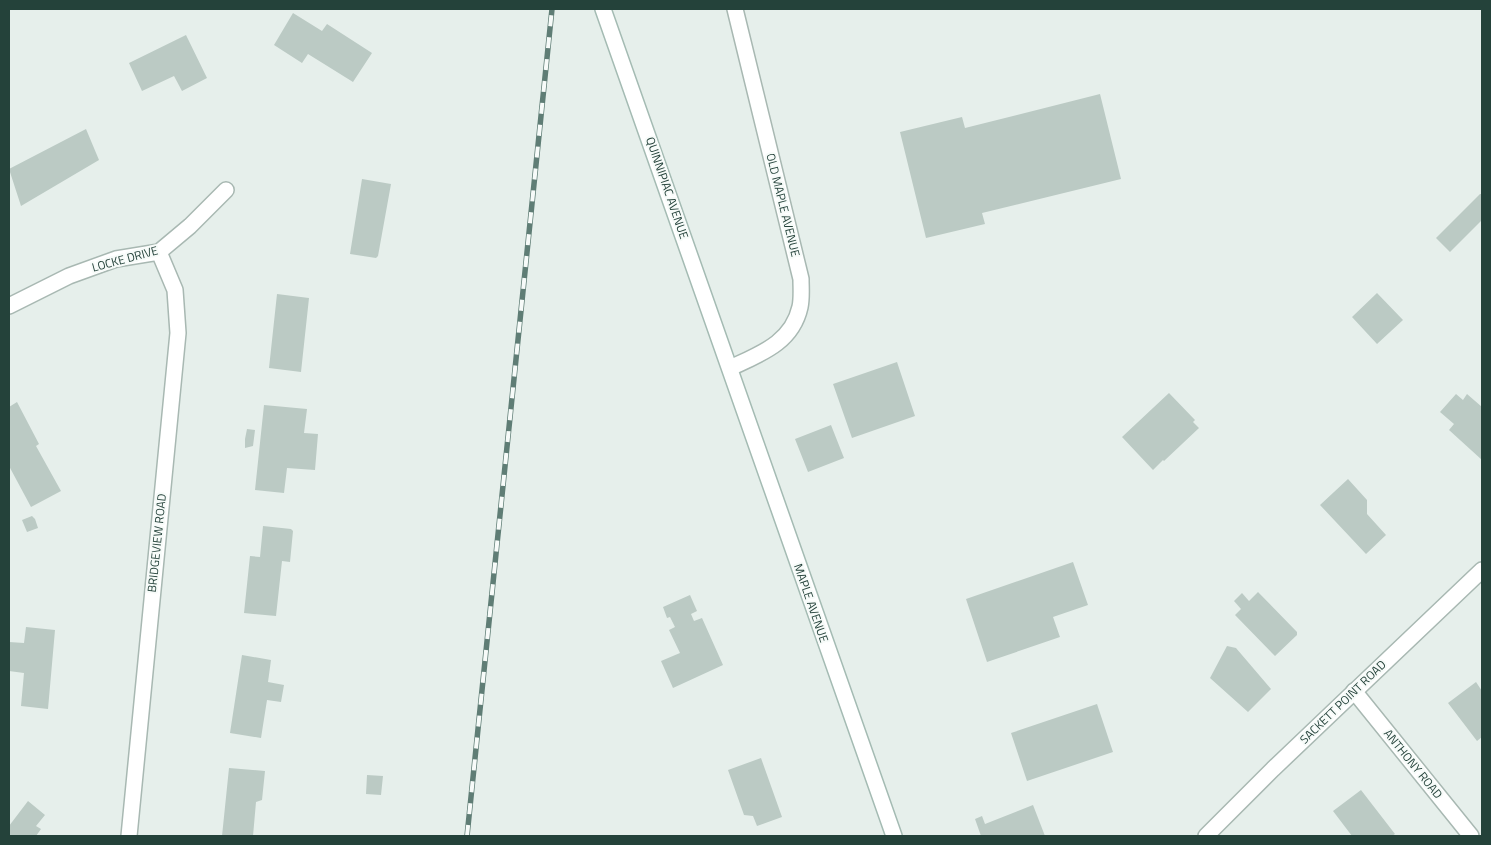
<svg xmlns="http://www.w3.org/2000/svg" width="1491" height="845" viewBox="0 0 1491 845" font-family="'Titillium Web',sans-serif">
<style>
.building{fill:#bbcac4}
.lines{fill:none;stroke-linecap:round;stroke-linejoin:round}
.minor-casing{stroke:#a8b8b2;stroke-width:18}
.tertiary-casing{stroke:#a8b8b2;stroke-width:18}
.secondary-casing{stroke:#a4bbb3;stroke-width:18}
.minor{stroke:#fff;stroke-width:15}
.tertiary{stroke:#fff;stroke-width:15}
.secondary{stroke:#fff;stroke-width:15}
.rail-casing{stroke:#5f7d75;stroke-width:5.5}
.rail{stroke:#f7fbf9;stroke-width:4;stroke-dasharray:11;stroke-linecap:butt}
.labels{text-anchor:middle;stroke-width:4;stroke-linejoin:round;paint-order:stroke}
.street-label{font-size:12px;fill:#24423a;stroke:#f7fbf9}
</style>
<rect width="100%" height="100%" fill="#e6efeb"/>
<path class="building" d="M293,13L322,31L327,24L372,53L353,82L308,54L302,63L274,45Z
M186,35L207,78L182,91L174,76L142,91L129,63Z
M1100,94L1121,179L982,213L985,224L926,238L900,132L962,117L965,128Z
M86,129L99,160L21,206L9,169Z
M362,179L391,184L378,256L376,258L350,254Z
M1480,194H1482V220L1450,252L1436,238Z
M1377,293L1403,320L1377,344L1352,317Z
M277,294L309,298L301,372L269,368Z
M897,362L915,416L852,438L833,384Z
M1169,393L1195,420L1193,422L1199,428L1164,461L1163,460L1153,470L1122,437Z
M1456,394L1463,400L1467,394L1482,407V460L1449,430L1454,424L1440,412Z
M17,402L39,444L36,446L61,491L31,507L9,466V407Z
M264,405L307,409L304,433L318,434L315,470L287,468L284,493L255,490Z
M831,425L844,458L808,472L795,439Z
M247,429L255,430L253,446L245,448V439Z
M1348,479L1367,500V514L1386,535L1366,554L1320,505Z
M32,516L35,519L38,528L27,532L22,520Z
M263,526L291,529L293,531L290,562L282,561L276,616L244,613L250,556L260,557Z
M1073,562L1088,605L1053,617L1060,637L987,662L966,599Z
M1258,592L1297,632V635L1275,656L1235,615L1241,609L1234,601L1242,593L1249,601Z
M690,595L697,611L691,614L694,621L702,618L723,665L673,688L661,661L680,653L669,630L675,627L670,617L667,618L663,607Z
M26,627L55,630L48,709L21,706L24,673L9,671V642L24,643Z
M1227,646L1236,648L1271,689L1248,712L1210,678Z
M242,655L271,660L268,682L284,685L281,702L267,700L261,738L230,733Z
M1476,682L1482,691V737L1477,741L1448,703Z
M1097,704L1113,752L1027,781L1011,733Z
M761,758L782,817L757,826L753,816L744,815L728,770Z
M229,768L265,771L262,800L256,802L253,836H222Z
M367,775L383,776L381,795L366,794Z
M1361,790L1395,834L1392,836H1352L1333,811Z
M28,801L45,815L36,826L41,829L36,836H9V826Z
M1033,805L1045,836H981L975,819L982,816L985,824Z"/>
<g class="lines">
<g class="minor-casing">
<path id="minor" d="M9,306L69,276L116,259L159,252L190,226L226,190
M730,368C760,354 792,343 800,307C802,298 801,288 801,279L735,9
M1354,691L1471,836
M129,836L178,333L175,290L159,252"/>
</g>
<g class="tertiary-casing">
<path id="tertiary" d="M1206,836L1273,769L1482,570"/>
</g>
<g class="secondary-casing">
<path id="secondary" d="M603,9L894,836"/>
</g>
<use href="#minor" class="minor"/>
<use href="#tertiary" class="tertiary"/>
<use href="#secondary" class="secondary"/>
<g class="rail-casing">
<path id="rail" d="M467,836L552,9"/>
</g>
<use href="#rail" class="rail"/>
</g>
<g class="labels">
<g class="street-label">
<text transform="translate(667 188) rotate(71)" y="4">QUINNIPIAC AVENUE</text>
<text transform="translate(783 205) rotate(76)" y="4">OLD MAPLE AVENUE</text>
<text transform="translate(125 259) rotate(-15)" y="4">LOCKE DRIVE</text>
<text transform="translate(157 543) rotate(-84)" y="4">BRIDGEVIEW ROAD</text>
<text transform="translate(811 603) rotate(71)" y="4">MAPLE AVENUE</text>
<text transform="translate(1343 702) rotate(-44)" y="4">SACKETT POINT ROAD</text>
<text transform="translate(1413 764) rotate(51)" y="4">ANTHONY ROAD</text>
</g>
</g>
<rect width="1491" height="845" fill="none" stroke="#24423a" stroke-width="20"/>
</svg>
